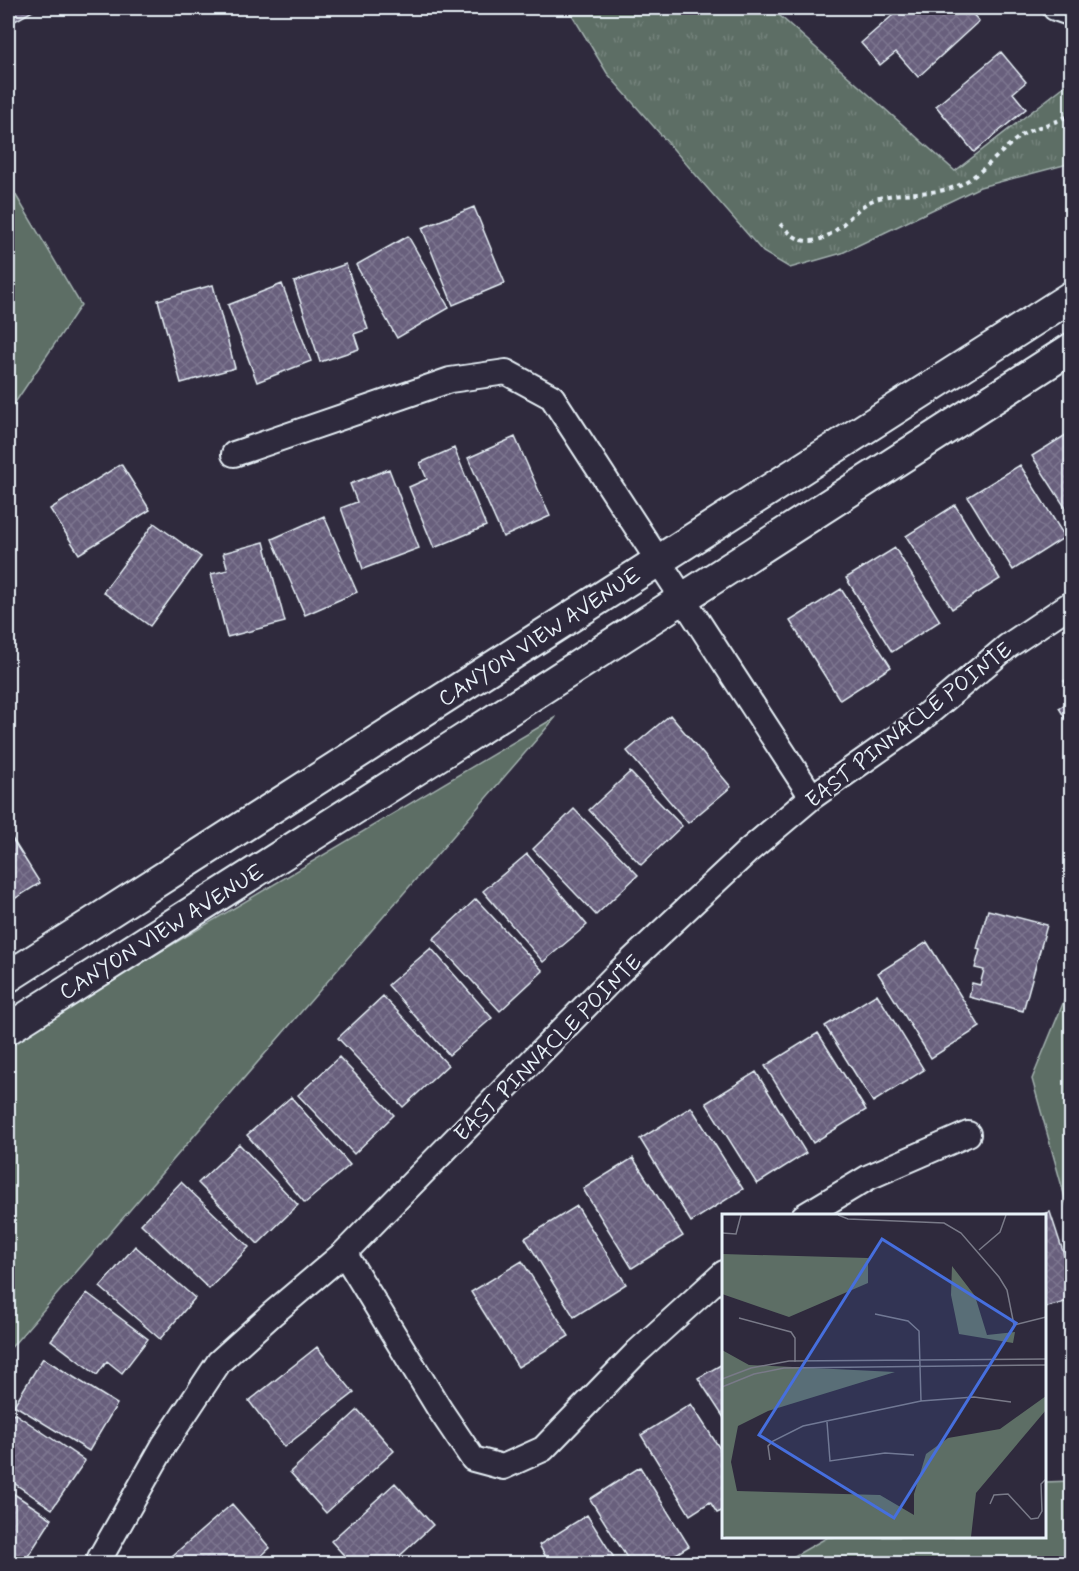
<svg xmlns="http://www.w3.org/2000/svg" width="1079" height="1571" viewBox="0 0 1079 1571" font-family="Mynerve,sans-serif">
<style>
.green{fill:#5d6e65;stroke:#a2b0ae;stroke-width:1.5}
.park{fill:url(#park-tufts);stroke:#a2b0ae;stroke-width:1.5}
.building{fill:url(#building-cross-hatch);stroke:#e8f1f8;stroke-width:1.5}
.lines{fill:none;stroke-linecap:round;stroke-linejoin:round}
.minor-casing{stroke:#e8f1f8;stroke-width:28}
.tertiary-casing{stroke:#e8f1f8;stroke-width:34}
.path{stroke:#e8f1f8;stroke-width:4;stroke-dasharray:4.5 4.5;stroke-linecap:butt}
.minor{stroke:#2f2a3d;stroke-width:24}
.tertiary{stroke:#2f2a3d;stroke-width:30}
.labels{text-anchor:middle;stroke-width:5;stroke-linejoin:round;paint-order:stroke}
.street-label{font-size:22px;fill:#e8f1f8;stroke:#2f2a3d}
.inset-road{fill:none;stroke:#797a88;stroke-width:1.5}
.view{fill:#466fde;fill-opacity:0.15;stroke:#466fde;stroke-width:3}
.inset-edge{fill:none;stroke:#e8f1f8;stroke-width:3}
</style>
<defs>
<pattern id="park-tufts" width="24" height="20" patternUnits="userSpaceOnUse" patternTransform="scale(1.5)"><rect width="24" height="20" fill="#5d6e65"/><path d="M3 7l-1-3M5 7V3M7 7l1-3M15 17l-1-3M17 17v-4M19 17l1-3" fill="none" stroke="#74837c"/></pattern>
<pattern id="building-cross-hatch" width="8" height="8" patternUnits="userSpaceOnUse" patternTransform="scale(1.5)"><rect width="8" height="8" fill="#675e7c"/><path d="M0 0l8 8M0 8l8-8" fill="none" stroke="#7d768f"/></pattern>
</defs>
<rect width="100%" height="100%" fill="#2f2a3d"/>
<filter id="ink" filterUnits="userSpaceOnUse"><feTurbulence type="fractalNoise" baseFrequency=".0167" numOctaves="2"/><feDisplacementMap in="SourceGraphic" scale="12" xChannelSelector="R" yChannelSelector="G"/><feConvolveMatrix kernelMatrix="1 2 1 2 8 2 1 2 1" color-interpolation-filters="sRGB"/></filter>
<g filter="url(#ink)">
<path class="green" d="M8,182L81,305L8,413Z
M556,717L8,1351V1042Z
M1071,984V1219L1032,1079Z
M1071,1481V1563H782L828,1537L1044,1536L1045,1482Z"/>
<path class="park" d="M568,8H771L955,171L1071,81V160L1064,165L980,187L842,253L790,268L763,252L607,73Z"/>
<path class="building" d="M8,8H38L8,25Z
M901,8H967L979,21L918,77L896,52L880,65L861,43Z
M1001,52L1026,82L1013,93L1026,109L974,152L936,106Z
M474,207L505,283L453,305L422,228Z
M408,236L449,308L397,338L356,265Z
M346,264L368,329L354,334L359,349L320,362L294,282Z
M282,284L311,361L257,382L228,305Z
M213,285L235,368L181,383L158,300Z
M1072,431V518L1032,456Z
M515,437L550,516L503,537L468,458Z
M454,448L486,526L434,548L409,487L427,479L420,463Z
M121,464L150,510L79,554L50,509Z
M1020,465L1065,537L1013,570L968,497Z
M389,469L419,548L363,569L341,508L357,502L350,484Z
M955,505L1000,579L952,609L906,536Z
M324,516L357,592L305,615L272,539Z
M154,523L201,557L150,626L103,592Z
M264,542L285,622L227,637L211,574L228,570L223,553Z
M895,548L940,621L892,652L846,578Z
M841,589L891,667L840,700L790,621Z
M1072,676V694L1064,681Z
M1072,700V729L1059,708Z
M670,715L731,787L688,823L627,751Z
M630,772L682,826L641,865L589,810Z
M574,809L638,875L596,915L533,849Z
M8,832L40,883L8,903Z
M527,854L587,925L543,962L483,891Z
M476,899L543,971L500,1011L433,939Z
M988,910L1047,925L1023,1011L969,997L972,983L980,985L984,970L975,968L980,950L977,949Z
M927,942L980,1027L931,1058L878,973Z
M431,948L492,1018L449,1055L388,985Z
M877,994L924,1070L873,1102L825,1026Z
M383,996L448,1065L403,1107L338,1038Z
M818,1033L866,1110L813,1143L765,1066Z
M339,1057L394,1115L354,1154L298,1095Z
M756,1072L806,1153L757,1184L706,1103Z
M291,1097L350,1165L305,1203L247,1135Z
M691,1107L743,1189L691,1222L640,1139Z
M239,1144L298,1205L258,1244L198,1183Z
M633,1158L683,1236L632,1268L583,1189Z
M181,1182L249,1247L209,1289L141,1224Z
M577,1206L626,1284L574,1317L525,1238Z
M1050,1212L1072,1279V1300L1044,1308V1216H1038Z
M135,1246L195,1298L160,1339L100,1287Z
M522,1261L569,1336L518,1367L471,1292Z
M87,1293L148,1339L122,1373L107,1361L97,1375L51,1340Z
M317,1347L354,1393L284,1447L249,1401Z
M43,1358L117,1404L89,1451L14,1405Z
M724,1363V1418L698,1378Z
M691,1404L724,1455V1510L717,1513L710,1502L690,1515L641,1435Z
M358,1410L394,1451L326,1513L290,1472Z
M14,1413L85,1461L52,1509L8,1479V1423Z
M640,1467L689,1546L660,1564H631L590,1499Z
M395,1483L433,1525L391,1564H352L331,1541Z
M8,1490L52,1519L23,1564H19L8,1556Z
M232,1504L270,1548L252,1564L164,1563Z
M587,1515L618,1564H550L539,1545Z
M535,1557L539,1564H524Z"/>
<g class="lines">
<g class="minor-casing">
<path id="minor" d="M1055,8L1072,14
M234,454L450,380L506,372L552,397L812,797
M804,1216L869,1177L968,1134
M344,1253L440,1410L473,1459L503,1467L543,1449L637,1352L724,1273
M100,1564V1558L164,1445L219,1362L272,1314L344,1253L615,976L748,851L812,797L913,726L1008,646L1072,603"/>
</g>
<g class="tertiary-casing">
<path id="tertiary" d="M8,977L1072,296
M8,1029L444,752L1072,348"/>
</g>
<path class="path" d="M780,224C789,232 797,242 811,241C837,239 850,211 871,201C895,191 919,195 944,190C976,184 996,153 1022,135C1037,125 1058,124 1072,113"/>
<use href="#minor" class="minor"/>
<use href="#tertiary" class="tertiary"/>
</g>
</g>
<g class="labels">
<g class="street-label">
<text transform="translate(539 636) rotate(-33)" y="8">CANYON VIEW AVENUE</text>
<text transform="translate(908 724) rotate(-38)" y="8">EAST PINNACLE POINTE</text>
<text transform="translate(161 931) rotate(-32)" y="8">CANYON VIEW AVENUE</text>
<text transform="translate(547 1047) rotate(-45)" y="8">EAST PINNACLE POINTE</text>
</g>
</g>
<g transform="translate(722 1214)">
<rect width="324" height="324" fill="#2f2a3d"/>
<path d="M0,40L146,44V69L67,103L0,80ZM0,136L27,151L173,158L46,197L16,212L9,248L15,277L158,281L192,301V280L204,240L226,224L278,215L324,182V196L254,279L249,323H4L0,321Z" fill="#5d6e65"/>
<path d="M230,52L253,82L265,121L293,118L291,129L237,120L229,81Z" fill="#5d6e65"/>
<path class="inset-road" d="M116,1L126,5L222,9L239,19L277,63L285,76L292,111L324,103M0,19L14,20L19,1M257,36L278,18L284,1M153,100L186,107L197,117L199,187M17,104L69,118L73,124V148M0,165L29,154L67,147L324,145M0,173L32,160L62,154L324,151M105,208L108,247L163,239L192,241M48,246L46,232L51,227L81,212L199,187L252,183L289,188M268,290L272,281L286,280L309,305L316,304L320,297L319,270L324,265"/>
<path class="view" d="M160,25L294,109L172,304L37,221Z"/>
<rect width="324" height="324" class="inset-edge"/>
</g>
<rect width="1079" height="1571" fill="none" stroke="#2f2a3d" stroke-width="30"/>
<rect x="15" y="15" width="1049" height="1541" fill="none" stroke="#e8f1f8" stroke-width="2" filter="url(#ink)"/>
</svg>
